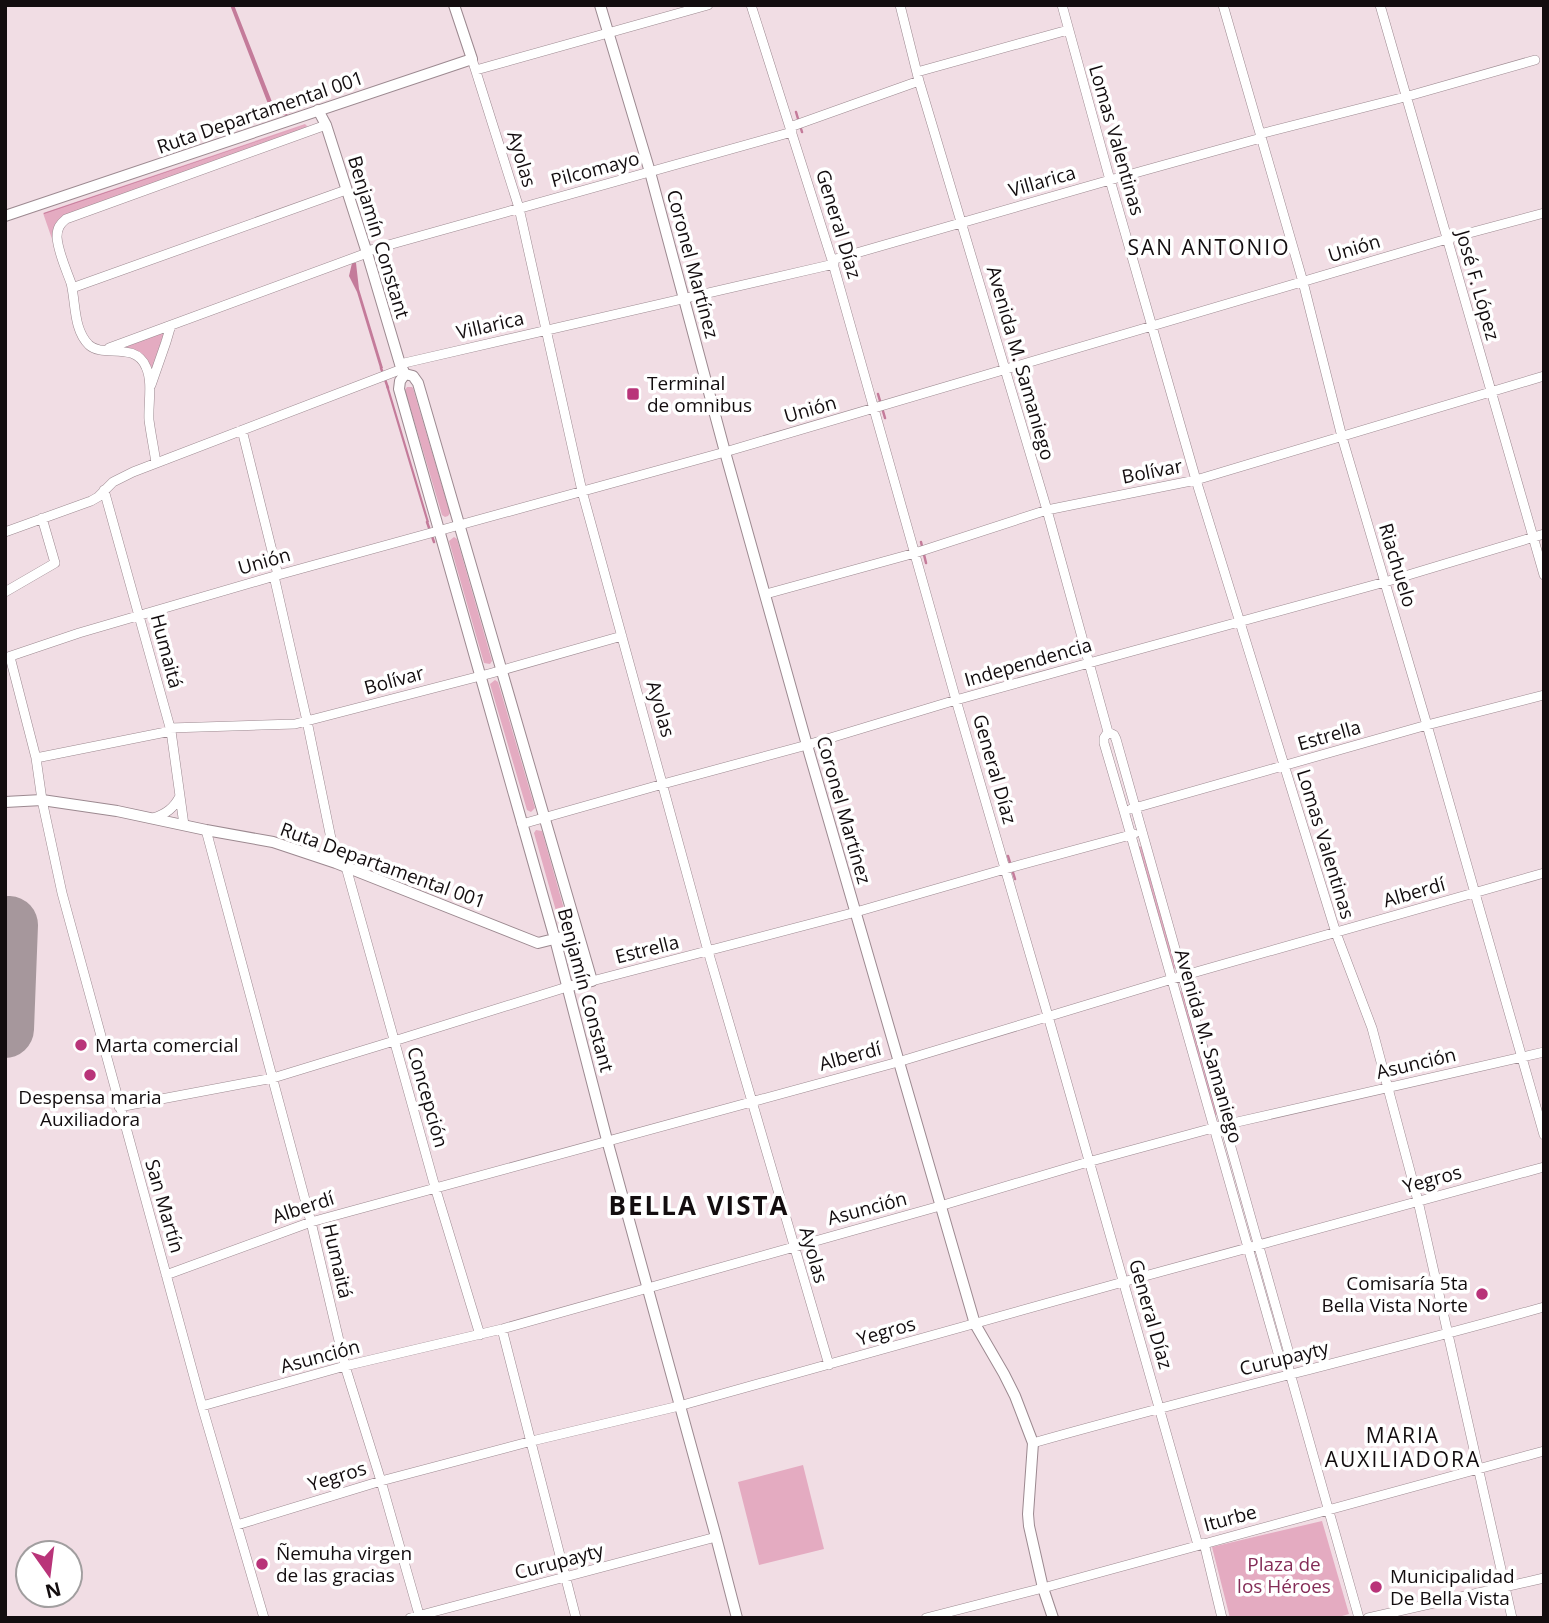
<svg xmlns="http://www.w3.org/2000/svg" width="1549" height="1623" viewBox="0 0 1549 1623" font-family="'Open Sans',sans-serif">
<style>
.green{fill:#e4abc1}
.water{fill:#c47b9a}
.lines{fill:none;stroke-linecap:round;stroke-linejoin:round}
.stream{stroke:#c47b9a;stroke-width:2.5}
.runway{stroke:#a6979c;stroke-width:58}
.minor-casing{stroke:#9c8990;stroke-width:10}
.tertiary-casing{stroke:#9c8990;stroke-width:12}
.minor{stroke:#fff;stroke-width:9}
.tertiary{stroke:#fff;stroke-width:10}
.poi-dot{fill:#b93479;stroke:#fff;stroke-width:2.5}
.labels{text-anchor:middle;stroke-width:7;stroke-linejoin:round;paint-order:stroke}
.street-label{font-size:19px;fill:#130d0f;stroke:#fff}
.poi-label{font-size:19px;fill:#130d0f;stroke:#fff;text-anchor:start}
.park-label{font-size:19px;fill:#842c57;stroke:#fff}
.neighbourhood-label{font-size:21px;letter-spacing:2px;fill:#130d0f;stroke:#fff}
.district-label{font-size:26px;font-weight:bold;letter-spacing:2px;fill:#130d0f;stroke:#fff}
</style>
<rect width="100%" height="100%" fill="#f1dde4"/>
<path class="green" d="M305,124L307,126L306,128L67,214C56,219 52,227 52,239L43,213Z
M164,332V333L151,374C149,356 140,351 123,348Z
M407,387H412L413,388L450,513L448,516L445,517L442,515L405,390Z
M454,537L457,539L492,661L490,664L484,663L449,541Z
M495,680L498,682L535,808L531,812L527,810L490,684Z
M536,830L542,831L568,923L567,927L564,928L560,925L534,833Z
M1139,846L1142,847L1176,967L1174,969L1172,968L1138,848Z
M1180,991L1183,992L1217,1113L1216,1115H1214Z
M803,1465L824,1549L759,1565L738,1482Z
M1322,1521L1349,1614L1335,1618H1230L1212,1547Z"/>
<path class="water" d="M230,5H234L274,107L270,109Z
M305,125L44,214V213Z
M352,263H356L359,289L383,368H380L357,292L349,276Z
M388,385L429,522L427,523L386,386Z"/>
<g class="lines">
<path class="stream" d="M271,105L289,117
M796,112L802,132
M837,246L843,266
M381,368L388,388
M878,394L885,418
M427,522L434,542
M921,542L926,563
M1008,856L1015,879"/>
<path class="runway" d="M5,1029L9,925"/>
<g class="minor-casing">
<path id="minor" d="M751,5L832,260L956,700L1048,1016L1198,1545
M900,5L919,81L1047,510L1108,732L1114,735L1116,739L1290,1357V1362L1288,1366L1359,1618
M1062,5L1110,180L1196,480L1336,933L1372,1028L1418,1201L1512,1618
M1223,5L1303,282L1342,437L1427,725L1544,1135
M1380,5L1544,575
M472,59L519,208L582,491L708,951L829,1365
M476,70L708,5
M917,72L1068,30
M790,127L919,81
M1260,134L1405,97L1535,60
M367,251L792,132
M832,260L1110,180L1261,138
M72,288L346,190
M109,348L367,253
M400,364L834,264
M151,385L166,342L171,325
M242,430L278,575
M156,463C154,449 151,435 149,420C148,404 153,382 146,367C135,341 103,358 89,345C73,329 76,303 71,283C66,269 58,252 57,237C57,228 60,224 66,219L326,125
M104,490L171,731L184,825
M5,532L91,501L98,497L113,482L133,472L402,369
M274,576L307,721L336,863
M5,592L55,563L42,518
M766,594L915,553L1047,510L1196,480L1544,376
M10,657L36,758L42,800L62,893L202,1406L264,1618
M5,658L79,633L278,575L725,452L1447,239L1544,213
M170,728L295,724L492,673L622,636
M1108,732L1104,738V743L1124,811L1280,1360L1282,1364L1288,1366
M36,758L171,731
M1131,809L1427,725L1544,695
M153,818C166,814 174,808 180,796
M522,824L663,784L807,745L956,700L1089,663L1385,582L1544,534
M206,830L311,1222L345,1366L381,1481L420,1618
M346,867L435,1187L480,1335
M592,981L856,912L1005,869L1134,834
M119,1107L273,1078L394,1041L567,987
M166,1275L311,1222L898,1062L1182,976L1544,873
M502,1329L576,1618
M202,1406L345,1366L502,1329L940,1206L1088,1162L1224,1125L1544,1052
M1033,1443C1202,1395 1374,1355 1544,1307
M237,1525L381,1481L532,1441L679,1406L1123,1282L1544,1167
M1204,1543L1222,1618
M410,1618L716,1537
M926,1618L1043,1588L1544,1451
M1368,1618L1544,1578"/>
</g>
<g class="tertiary-casing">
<path id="tertiary" d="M600,5L650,172L725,452L807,745L975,1324L1004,1374L1015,1396L1033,1443L1028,1514L1029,1526L1043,1588L1053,1618
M318,110L326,125L367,253L400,364L405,374L413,376L418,383L592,981L567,987
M5,216L472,59L454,5
M405,374L400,381L399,389L555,939L607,1140L716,1537L737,1618
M5,802L42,800L117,811L206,830L273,842L336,863L538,943L578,933"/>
</g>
<use href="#minor" class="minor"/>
<use href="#tertiary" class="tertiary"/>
</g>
<g class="poi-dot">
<rect x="626" y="387" width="14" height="14" rx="3.5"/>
<circle cx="81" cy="1045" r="7"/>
<circle cx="90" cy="1075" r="7"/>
<circle cx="1482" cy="1294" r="7"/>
<circle cx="262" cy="1564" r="7"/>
<circle cx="1376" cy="1587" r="7"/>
</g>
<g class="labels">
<g class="street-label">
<text transform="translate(260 112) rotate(-19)" y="7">Ruta Departamental 001</text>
<text transform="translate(1117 140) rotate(74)" y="7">Lomas Valentinas</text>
<text transform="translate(522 159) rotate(73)" y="7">Ayolas</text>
<text transform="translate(595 169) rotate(-15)" y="7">Pilcomayo</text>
<text transform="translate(1042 181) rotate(-16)" y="7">Villarica</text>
<text transform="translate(839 224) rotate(73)" y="7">General Díaz</text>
<text transform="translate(379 237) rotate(73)" y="7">Benjamín Constant</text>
<text transform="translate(1354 248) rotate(-17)" y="7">Unión</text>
<text transform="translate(693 264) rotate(75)" y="7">Coronel Martínez</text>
<text transform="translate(1478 285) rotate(74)" y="7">José F. López</text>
<text transform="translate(490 325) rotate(-13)" y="7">Villarica</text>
<text transform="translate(1021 363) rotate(74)" y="7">Avenida M. Samaniego</text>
<text transform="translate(810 409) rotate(-16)" y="7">Unión</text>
<text transform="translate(1152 471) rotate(-11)" y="7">Bolívar</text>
<text transform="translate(264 561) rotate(-16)" y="7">Unión</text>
<text transform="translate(1398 565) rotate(73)" y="7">Riachuelo</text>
<text transform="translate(167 651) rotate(75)" y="7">Humaitá</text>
<text transform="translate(1028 662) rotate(-16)" y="7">Independencia</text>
<text transform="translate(394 680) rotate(-15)" y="7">Bolívar</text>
<text transform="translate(661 709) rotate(74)" y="7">Ayolas</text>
<text transform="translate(1329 735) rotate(-16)" y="7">Estrella</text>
<text transform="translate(995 769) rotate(74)" y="7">General Díaz</text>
<text transform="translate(844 810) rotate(74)" y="7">Coronel Martínez</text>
<text transform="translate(1326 844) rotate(73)" y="7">Lomas Valentinas</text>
<text transform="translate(383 865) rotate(20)" y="7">Ruta Departamental 001</text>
<text transform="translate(1414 892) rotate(-16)" y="7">Alberdí</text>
<text transform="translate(647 949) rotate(-14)" y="7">Estrella</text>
<text transform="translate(586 990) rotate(75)" y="7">Benjamín Constant</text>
<text transform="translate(1209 1046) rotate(74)" y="7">Avenida M. Samaniego</text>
<text transform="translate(850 1056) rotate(-15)" y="7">Alberdí</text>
<text transform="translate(1416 1063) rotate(-13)" y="7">Asunción</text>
<text transform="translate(428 1097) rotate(74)" y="7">Concepción</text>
<text transform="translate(1432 1179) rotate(-15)" y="7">Yegros</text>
<text transform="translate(165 1206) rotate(74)" y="7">San Martín</text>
<text transform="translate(303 1207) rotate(-18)" y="7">Alberdí</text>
<text transform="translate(867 1208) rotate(-15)" y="7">Asunción</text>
<text transform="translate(814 1255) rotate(74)" y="7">Ayolas</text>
<text transform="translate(338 1261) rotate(77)" y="7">Humaitá</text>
<text transform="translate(1151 1314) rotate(74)" y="7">General Díaz</text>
<text transform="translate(886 1331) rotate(-16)" y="7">Yegros</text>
<text transform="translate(320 1356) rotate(-15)" y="7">Asunción</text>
<text transform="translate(1284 1358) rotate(-14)" y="7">Curupayty</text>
<text transform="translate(337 1476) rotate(-17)" y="7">Yegros</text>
<text transform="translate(1230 1518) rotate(-15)" y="7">Iturbe</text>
<text transform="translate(559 1561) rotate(-15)" y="7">Curupayty</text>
</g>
<g class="poi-label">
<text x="647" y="390">Terminal<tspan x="647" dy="22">de omnibus</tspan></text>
<text x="95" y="1052">Marta comercial</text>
<text x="90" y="1104" text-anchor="middle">Despensa maria<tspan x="90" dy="22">Auxiliadora</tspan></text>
<text x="1468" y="1290" text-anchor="end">Comisaría 5ta<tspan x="1468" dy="22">Bella Vista Norte</tspan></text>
<text x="276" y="1560">Ñemuha virgen<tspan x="276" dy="22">de las gracias</tspan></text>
<text x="1390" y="1583">Municipalidad<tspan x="1390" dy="22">De Bella Vista</tspan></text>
</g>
<g class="park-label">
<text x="1284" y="1571">Plaza de<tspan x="1284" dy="22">los Héroes</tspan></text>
</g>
<g class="neighbourhood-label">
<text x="1209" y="255">SAN ANTONIO</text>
<text x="1403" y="1443">MARIA<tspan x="1403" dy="24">AUXILIADORA</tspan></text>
</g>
<g class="district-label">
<text x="699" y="1215">BELLA VISTA</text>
</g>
</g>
<rect width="1549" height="1623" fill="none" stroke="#130d0f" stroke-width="14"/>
<g transform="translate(49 1574) rotate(166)"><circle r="33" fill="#ffffff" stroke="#a19e9f" stroke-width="2"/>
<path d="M0-5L12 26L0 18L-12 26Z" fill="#b93479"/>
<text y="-10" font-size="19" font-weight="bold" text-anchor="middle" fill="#130d0f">N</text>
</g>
</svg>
